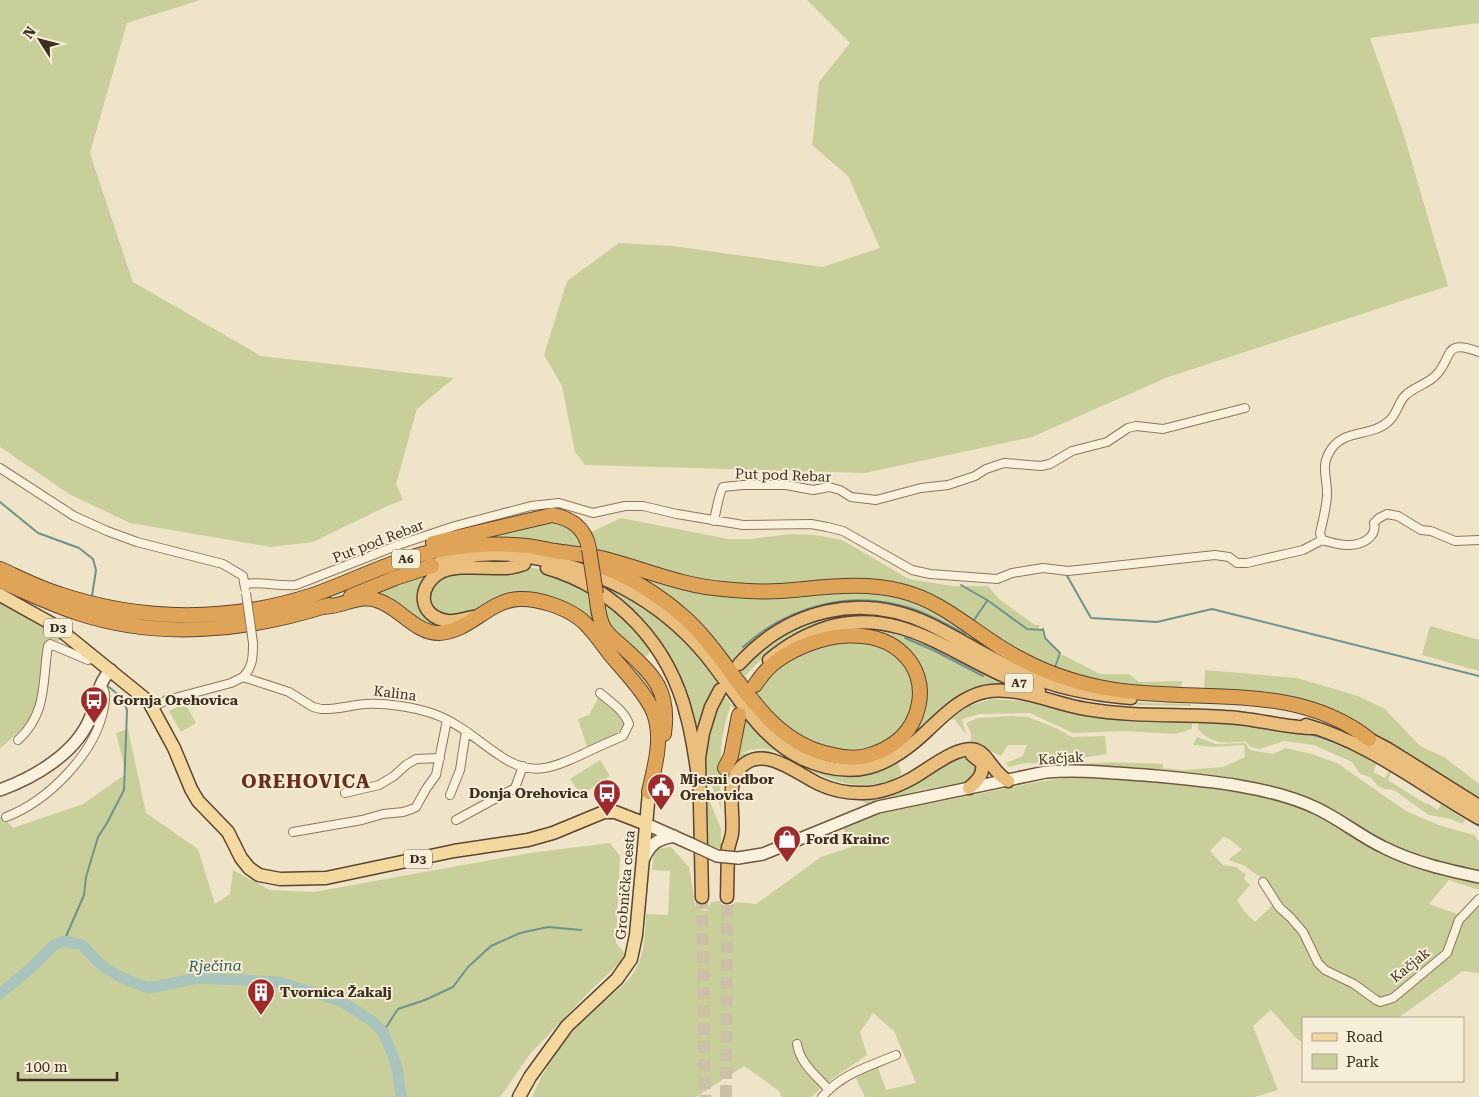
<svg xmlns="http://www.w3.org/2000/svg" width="1479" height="1097" viewBox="0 0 1479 1097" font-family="'Roboto Serif',serif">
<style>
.green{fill:#c9cf9b;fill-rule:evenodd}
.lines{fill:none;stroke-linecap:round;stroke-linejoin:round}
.stream{stroke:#6f938a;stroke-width:2}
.river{stroke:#a9c4bc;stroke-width:11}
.trunk-tunnel{stroke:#ccc0a6;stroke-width:12;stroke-dasharray:12 6;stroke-linecap:butt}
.minor-casing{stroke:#8d765c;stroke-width:10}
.secondary-casing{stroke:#6f573f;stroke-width:14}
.primary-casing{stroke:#5b4430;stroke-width:15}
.trunk-casing{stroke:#5b4430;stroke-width:15}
.motorway-casing{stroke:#5b4430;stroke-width:16}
.minor{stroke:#faf1dc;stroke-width:8}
.secondary{stroke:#faf1dc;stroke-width:11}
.primary{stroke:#f3d9a0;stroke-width:12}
.trunk{stroke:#eabe7c;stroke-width:12}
.motorway{stroke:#e0a458;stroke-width:14}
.minor-bridge-casing{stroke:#8d765c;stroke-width:10;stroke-linecap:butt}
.secondary-bridge-casing{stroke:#6f573f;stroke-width:14;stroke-linecap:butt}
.motorway-bridge-casing{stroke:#5b4430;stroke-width:16;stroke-linecap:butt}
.minor-bridge{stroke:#faf1dc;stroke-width:8}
.secondary-bridge{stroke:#faf1dc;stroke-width:11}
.motorway-bridge{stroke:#e0a458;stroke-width:14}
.labels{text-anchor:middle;stroke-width:4;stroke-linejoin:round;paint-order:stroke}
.shield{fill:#f7eed8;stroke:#756857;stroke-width:1}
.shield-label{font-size:12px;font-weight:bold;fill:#3d2e20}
.street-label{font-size:14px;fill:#3d2e20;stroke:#f7eed8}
.poi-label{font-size:14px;font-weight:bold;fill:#3d2e20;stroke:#f7eed8;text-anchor:start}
.water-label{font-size:15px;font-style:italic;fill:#2f5d5a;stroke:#f7eed8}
.district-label{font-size:19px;font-weight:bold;letter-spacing:1px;fill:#6b2e1e;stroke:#f7eed8}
</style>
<rect width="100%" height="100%" fill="#f0e4c8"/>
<path class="green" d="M0,0H200L127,23L90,153L133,282L261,356L454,378L417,409L396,484L403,500L385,507L313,542L270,547L130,523L69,494L0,447Z
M807,0H1479V23L1370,38L1403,132L1448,286L1168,377L1032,437L865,473L585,465L575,452L562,386L544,355L567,281L619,243L673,246L822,267L880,248L848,176L812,145L819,82L850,43Z
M621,518L728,539H751L790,534L815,535L842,540L909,579L952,586H988L999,599L1035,625H1040L1038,631H1042L1043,637L1059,653L1052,671L924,595L718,585L592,552L587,534Z
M551,519L574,529L585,550C553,543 522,538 489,538L494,534Z
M523,566L544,570L592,593L596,616L656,690L661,730L596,632L539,599L451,619L432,610L426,592L441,575Z
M437,572L420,600L455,626H429L370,595L402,582Z
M574,573C638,597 679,627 718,683L711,695L698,739L695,718L679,672L660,645Z
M634,573L674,587L719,595L776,597L812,592L845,591L871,592L911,599L935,609L1018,664L1017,666C985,651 955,629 923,616C883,600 835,599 796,614C772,623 752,640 734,658L741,668C747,662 753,655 760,649C806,613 870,603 924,627C964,645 1000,672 1042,685C1091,702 1140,703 1191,704V706C1160,705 1128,706 1097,701C1073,697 1050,691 1028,682C991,669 958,646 922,631C876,610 824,617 781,643C767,652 756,665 745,676L756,688C761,683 765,676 771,671C798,646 857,629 890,650C900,656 907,667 911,677C931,732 867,765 821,748C767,728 742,673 705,633C683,609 658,592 631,574Z
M599,597L609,603L653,648L643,660L609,628Z
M0,604L32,619L62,638L51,647L45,677L29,722L0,749Z
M1430,626L1479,640V671L1422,655Z
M849,628C862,628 874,628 887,630C927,637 973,666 1010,685L984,687L911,739L921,722L924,708L915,662Z
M1061,654L1100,674H1129L1139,682L1182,681L1181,691H1138L1054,672Z
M1205,670L1297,678L1358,696L1385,709L1420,746L1444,757L1479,784V801L1370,732L1352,723L1204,692Z
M725,696L732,705L734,701L771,744L864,774L879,771L898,763L902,774C869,796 832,782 800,765C789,759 778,750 765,749C756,748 747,751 739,754L766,750L775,753L827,780L843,785L864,787L897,779L950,747L969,743L946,750L918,769L896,781L865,789L832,785L784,760L733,768L742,718L731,705C718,738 720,772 721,808C716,796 710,783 707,771C701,748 713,715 725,696Z
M598,698L621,717L624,722C620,738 601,741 587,747L578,719L589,715Z
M991,699L1023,701L1079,713L1192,721V729L1175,734L1126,731L1073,733L1030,713L980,714L962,719L966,734L954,719L949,720L969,706Z
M185,703L196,723L181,732L169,711Z
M1011,716L1028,717L1056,728L1072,737L1105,736L1107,754L1074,759L1066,764L1025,763L1009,767L1006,763L1023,756L1027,745H1008L1001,756L971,742V733L966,723L978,718Z
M1198,722C1236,723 1285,726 1321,739C1340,745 1359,754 1377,764L1373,772L1385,778L1389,771L1391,773L1388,780L1426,804L1427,803L1438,810L1441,804L1465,820L1462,824L1451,819L1429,815L1394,790L1384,789L1378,786L1370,777L1360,774L1352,762L1314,745L1284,741L1260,749L1251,747L1246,742C1224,742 1214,746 1198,729Z
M128,729L146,813L198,849L215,904L230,894L233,870L270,890L314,892L530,853L610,843L620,856L616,943L627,956L589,992L530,1054L500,1097H0V817L2,816L13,828L83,804L126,774L116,733Z
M1197,737L1216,744L1245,743L1250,750L1273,754L1286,748L1312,754L1337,763L1406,811L1441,826L1474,835L1479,841V872L1425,859L1376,839L1316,803L1167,773L1078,765C1107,761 1135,763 1163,764V768L1182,770L1223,767L1245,757L1244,745L1213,747L1193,745Z
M963,757L972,759L978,770L969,780L966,782L921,790L868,805L860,800C884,798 903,791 924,779V777L957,758Z
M600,760L610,776L581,795L570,779Z
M1066,778C1097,778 1127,780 1157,783C1209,788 1261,792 1309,812C1330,820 1346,834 1365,844C1402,865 1438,873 1479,883V890L1449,880L1429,904L1466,917L1479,906V973L1463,971L1398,1018H1303V1042L1297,1039L1271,1010L1253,1026L1278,1090L1255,1097H865L856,1078L878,1067L886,1090L916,1083L894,1031L873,1013L860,1032L867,1055L832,1079L811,1097H782L779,1091L744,1066L696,1097H532C545,1066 566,1036 591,1013C605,999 625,987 635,970C645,953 645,934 646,914L668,915L670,871L652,870L654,849L671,847L689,867L696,908L706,911L711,902L720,901L724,908L737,902L756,904L821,857L852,847L842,825L877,814L1043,781ZM1223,837L1229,839L1242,849L1228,860L1243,865L1264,880L1278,900L1255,922L1244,911L1237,900L1250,885L1244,879L1246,875L1236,867L1223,865L1210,851Z
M704,791H706L721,829V849L704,843Z"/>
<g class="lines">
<path class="stream" d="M0,502L38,533L79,548L93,559L96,570L92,596
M1066,574L1091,618L1157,622L1212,609L1479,676
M961,585L987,600L1027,629L1043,630
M974,620L987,601
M1043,629L1045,638L1060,653L1055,667
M905,638L933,650L983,676
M743,647C789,605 853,589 913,609C931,615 948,625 965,634
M979,700L991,697
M1306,733C1370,749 1423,793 1479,826
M64,941L84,895L86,877L98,837L107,823L124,790L127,710L122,698L109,687
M383,1032L398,1009L425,1000L453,987L468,967L491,946L520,933L548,927L581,930"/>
<path class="river" d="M0,994L31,968L54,945L64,941L82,945L100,964L120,977L149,988L198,978L279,982L341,1001L372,1021L383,1032L391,1051L397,1068L401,1097"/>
<path class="trunk-tunnel" d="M702,897L705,1097
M726,1097L727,897"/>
<g class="minor-casing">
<path id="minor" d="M0,468L74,516L107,531L137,542L223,564L243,576L245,588
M714,521C716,512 719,493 723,487L743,485H786L813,490L829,487L840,490L851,497L876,500L921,488L948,485L975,476L986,469L1004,463L1041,466L1050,464L1072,451L1107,442L1128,428L1136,426L1163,429L1245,408
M1322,540L1320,533C1323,521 1326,508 1327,496C1328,477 1319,466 1332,448C1346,429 1372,437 1389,421C1396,415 1398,405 1403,398C1411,387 1428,385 1437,374C1453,357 1443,338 1479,352
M245,584C264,581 277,587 296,585L401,544L455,526L531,506L559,503L593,513L625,506H643L677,514L743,525L811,524L827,527L843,531L912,570L930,574L997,579L1012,573L1043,568L1068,571L1215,555L1229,557L1237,563H1247L1303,550L1322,540C1331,542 1341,546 1351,545C1363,544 1377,537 1374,523L1379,518L1387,514L1398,516L1421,530L1431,531L1455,541L1479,540
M243,677C253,667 253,656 253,643
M153,707L167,700L231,683L243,677L289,692L313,707L321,709C336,710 351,705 366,704C387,703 414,707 434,714C459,723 478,741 499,755C530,777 550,769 581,755C595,748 609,742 623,736L629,724C624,710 610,702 600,693
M18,740C48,713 42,681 48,646L50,644L88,660L95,658
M345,793L379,785L394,776L406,765L416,759L440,758
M450,795L460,770L466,731
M6,817C48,801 96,753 104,707C105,700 107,691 101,686
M456,820L515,788L523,766
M293,832L362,820L383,814L403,812L412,809L416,807L426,789L436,775L447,720
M1263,882L1279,907L1291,918L1303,932L1318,963L1325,970L1354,984L1376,1000L1380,1002L1393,998L1447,953L1459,920L1479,899
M797,1044C800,1064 817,1076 829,1090
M822,1097C841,1074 870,1066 896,1055"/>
</g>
<g class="secondary-casing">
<path id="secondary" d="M0,790C35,777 77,753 91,716C97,700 98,682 111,670
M646,824L691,844
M644,858C651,843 658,839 674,836
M738,858L763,854L878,807L1046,772C1079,769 1112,773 1145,775C1198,780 1268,785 1316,808C1340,819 1361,837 1385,848C1415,863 1447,870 1479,877"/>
</g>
<g class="primary-casing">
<path id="primary" d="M0,595L54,625L149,702L174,748L191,789L198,801L228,832L241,858L249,868L259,875L280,879L326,878L454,851L528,840L553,833L604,812H615L646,824
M519,1097L530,1077L567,1026L617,979L631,959L636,935L649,792"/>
</g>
<g class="trunk-casing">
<path id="trunk" d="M432,566C463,553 496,552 529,557C598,568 659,600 704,653C735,690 757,736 801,758C853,782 888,768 927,731C944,715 960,698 984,692C1018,685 1053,704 1086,709C1132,717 1179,714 1225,717C1255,718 1284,728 1314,728
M547,568C618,589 670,646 687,717C693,738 695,760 699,781
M474,617C466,618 456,622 448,621C418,617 416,586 441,572C457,564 487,569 505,568C512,568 518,566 524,564
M769,660C788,644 808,633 832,626C886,613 924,635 970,659C993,671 1015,682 1039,691
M739,664C789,609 861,592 929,624C960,639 989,658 1020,672C1055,688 1093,695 1131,698
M1306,725C1370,743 1422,786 1479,818
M1361,735L1388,749L1479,806
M969,788C977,781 984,775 982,763L972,755
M728,849C729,844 731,839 732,834C735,812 723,778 746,763C769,748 799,775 819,784C832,790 846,793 860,793C877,794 896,787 911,779C928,770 956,745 976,750C988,754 993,773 1008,781
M702,897L699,758L703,733L711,707L720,690
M727,897L728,847"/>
</g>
<g class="motorway-casing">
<path id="motorway" d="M433,543L552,515C571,518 586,529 589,549
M601,566C632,578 660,596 684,617C735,662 760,742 833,755C845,758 858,759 870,755C889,749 907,737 915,717C922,699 922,680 911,663C881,620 815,634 778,660C768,667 761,676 755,685
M0,569C20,578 39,588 59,594C142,622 230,622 313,595C342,585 370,571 400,561C440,547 485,542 527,546C537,547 546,550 555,551C574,554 593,555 612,561C649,571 684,586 723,589C742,591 761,592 780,591C821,588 861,581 901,591C939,600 968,627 1000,647C1030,666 1064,680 1099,687C1190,706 1291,678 1369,739
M0,581C26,592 51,604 78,613C159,640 248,631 329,605
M596,594C598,606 598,618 604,628C609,636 617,642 624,648C654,676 670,690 664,734
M351,596L395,578L432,566
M321,607C340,608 358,594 376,600C399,606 414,633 439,633C469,632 489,600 519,599C538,598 564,607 579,618C591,627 600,641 609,653C623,670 652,699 656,720C662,743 654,769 649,792
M725,768L731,756L739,715"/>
</g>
<use href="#minor" class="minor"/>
<use href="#secondary" class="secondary"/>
<use href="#primary" class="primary"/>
<use href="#trunk" class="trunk"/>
<use href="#motorway" class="motorway"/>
<g class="minor-bridge-casing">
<path id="minor-bridge" d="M246,593L253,643"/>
</g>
<g class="secondary-bridge-casing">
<path id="secondary-bridge" d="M691,844L717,856L738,858"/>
</g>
<g class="motorway-bridge-casing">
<path id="motorway-bridge" d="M589,549L596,594"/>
</g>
<use href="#minor-bridge" class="minor-bridge"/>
<use href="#secondary-bridge" class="secondary-bridge"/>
<use href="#motorway-bridge" class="motorway-bridge"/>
</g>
<defs>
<g id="bus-pin" transform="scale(1.4375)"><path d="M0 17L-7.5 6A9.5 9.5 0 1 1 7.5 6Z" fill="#9e2a2b" stroke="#f7eed8"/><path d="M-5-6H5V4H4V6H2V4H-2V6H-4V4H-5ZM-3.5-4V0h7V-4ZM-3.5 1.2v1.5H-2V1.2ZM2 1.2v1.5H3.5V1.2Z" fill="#fff"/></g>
<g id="civic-pin" transform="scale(1.4375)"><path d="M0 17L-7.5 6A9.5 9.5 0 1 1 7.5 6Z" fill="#9e2a2b" stroke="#f7eed8"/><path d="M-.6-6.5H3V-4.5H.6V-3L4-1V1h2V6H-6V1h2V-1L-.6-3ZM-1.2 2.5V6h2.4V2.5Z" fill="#fff"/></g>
<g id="shop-pin" transform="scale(1.4375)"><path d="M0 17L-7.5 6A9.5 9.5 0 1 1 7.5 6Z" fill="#9e2a2b" stroke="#f7eed8"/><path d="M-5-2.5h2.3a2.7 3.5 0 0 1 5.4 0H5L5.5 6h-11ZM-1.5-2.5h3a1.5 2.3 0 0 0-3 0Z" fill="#fff"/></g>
<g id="building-pin" transform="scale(1.4375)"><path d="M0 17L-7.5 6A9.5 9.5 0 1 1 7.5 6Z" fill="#9e2a2b" stroke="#f7eed8"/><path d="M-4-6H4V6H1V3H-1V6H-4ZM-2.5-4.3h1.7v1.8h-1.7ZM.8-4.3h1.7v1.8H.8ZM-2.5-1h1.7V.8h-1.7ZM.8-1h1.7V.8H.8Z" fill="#fff"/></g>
</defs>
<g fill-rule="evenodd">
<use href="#bus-pin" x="94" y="700"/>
<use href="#civic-pin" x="661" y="787"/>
<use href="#bus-pin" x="607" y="793"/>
<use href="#shop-pin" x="787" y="839"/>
<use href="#building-pin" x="261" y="992"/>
</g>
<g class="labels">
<g class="shield">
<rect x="392" y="549.5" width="28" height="19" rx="4"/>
<rect x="44" y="618.5" width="28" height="19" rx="4"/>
<rect x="1005" y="673.5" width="28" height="19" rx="4"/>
<rect x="404" y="849.5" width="28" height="19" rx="4"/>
</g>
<g class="shield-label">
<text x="406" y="563">A6</text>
<text x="58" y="632">D3</text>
<text x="1019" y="687">A7</text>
<text x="418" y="863">D3</text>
</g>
<g class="street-label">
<text transform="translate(783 475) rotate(2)" y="5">Put pod Rebar</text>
<text transform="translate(378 541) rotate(-21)" y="5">Put pod Rebar</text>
<text transform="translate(395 693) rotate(7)" y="5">Kalina</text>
<text transform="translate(1061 758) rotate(-4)" y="5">Kačjak</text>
<text transform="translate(625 885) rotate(-85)" y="5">Grobnička cesta</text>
<text transform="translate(1410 965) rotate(-39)" y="5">Kačjak</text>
</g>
<g class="poi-label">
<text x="113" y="705">Gornja Orehovica</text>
<text x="680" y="784">Mjesni odbor<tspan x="680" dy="16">Orehovica</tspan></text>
<text x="588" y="798" text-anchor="end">Donja Orehovica</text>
<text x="806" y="844">Ford Krainc</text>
<text x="280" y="997">Tvornica Žakalj</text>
</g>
<g class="water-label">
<text transform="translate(215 966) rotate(-1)" y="5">Rječina</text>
</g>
<g class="district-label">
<text x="306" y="788">OREHOVICA</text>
</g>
</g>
<rect x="1302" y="1017" width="162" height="65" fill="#f7eed8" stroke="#ada18e"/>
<rect x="1312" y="1033" width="25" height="8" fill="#f3d9a0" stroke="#ada18e"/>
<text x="1346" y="1042" font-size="15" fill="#3d2e20">Road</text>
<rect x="1312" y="1054" width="25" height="15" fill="#c9cf9b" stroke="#ada18e"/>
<text x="1346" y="1067" font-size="15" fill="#3d2e20">Park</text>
<g transform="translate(40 40) rotate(306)" stroke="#f7eed8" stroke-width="4" paint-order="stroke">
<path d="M0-4L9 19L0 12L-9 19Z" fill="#3d2e20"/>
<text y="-8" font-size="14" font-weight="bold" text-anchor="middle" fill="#3d2e20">N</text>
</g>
<path d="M18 1072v8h99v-8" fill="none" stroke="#3d2e20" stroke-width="2.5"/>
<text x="25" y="1072" font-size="15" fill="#3d2e20" stroke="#f7eed8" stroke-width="4" paint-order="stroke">100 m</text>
</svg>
